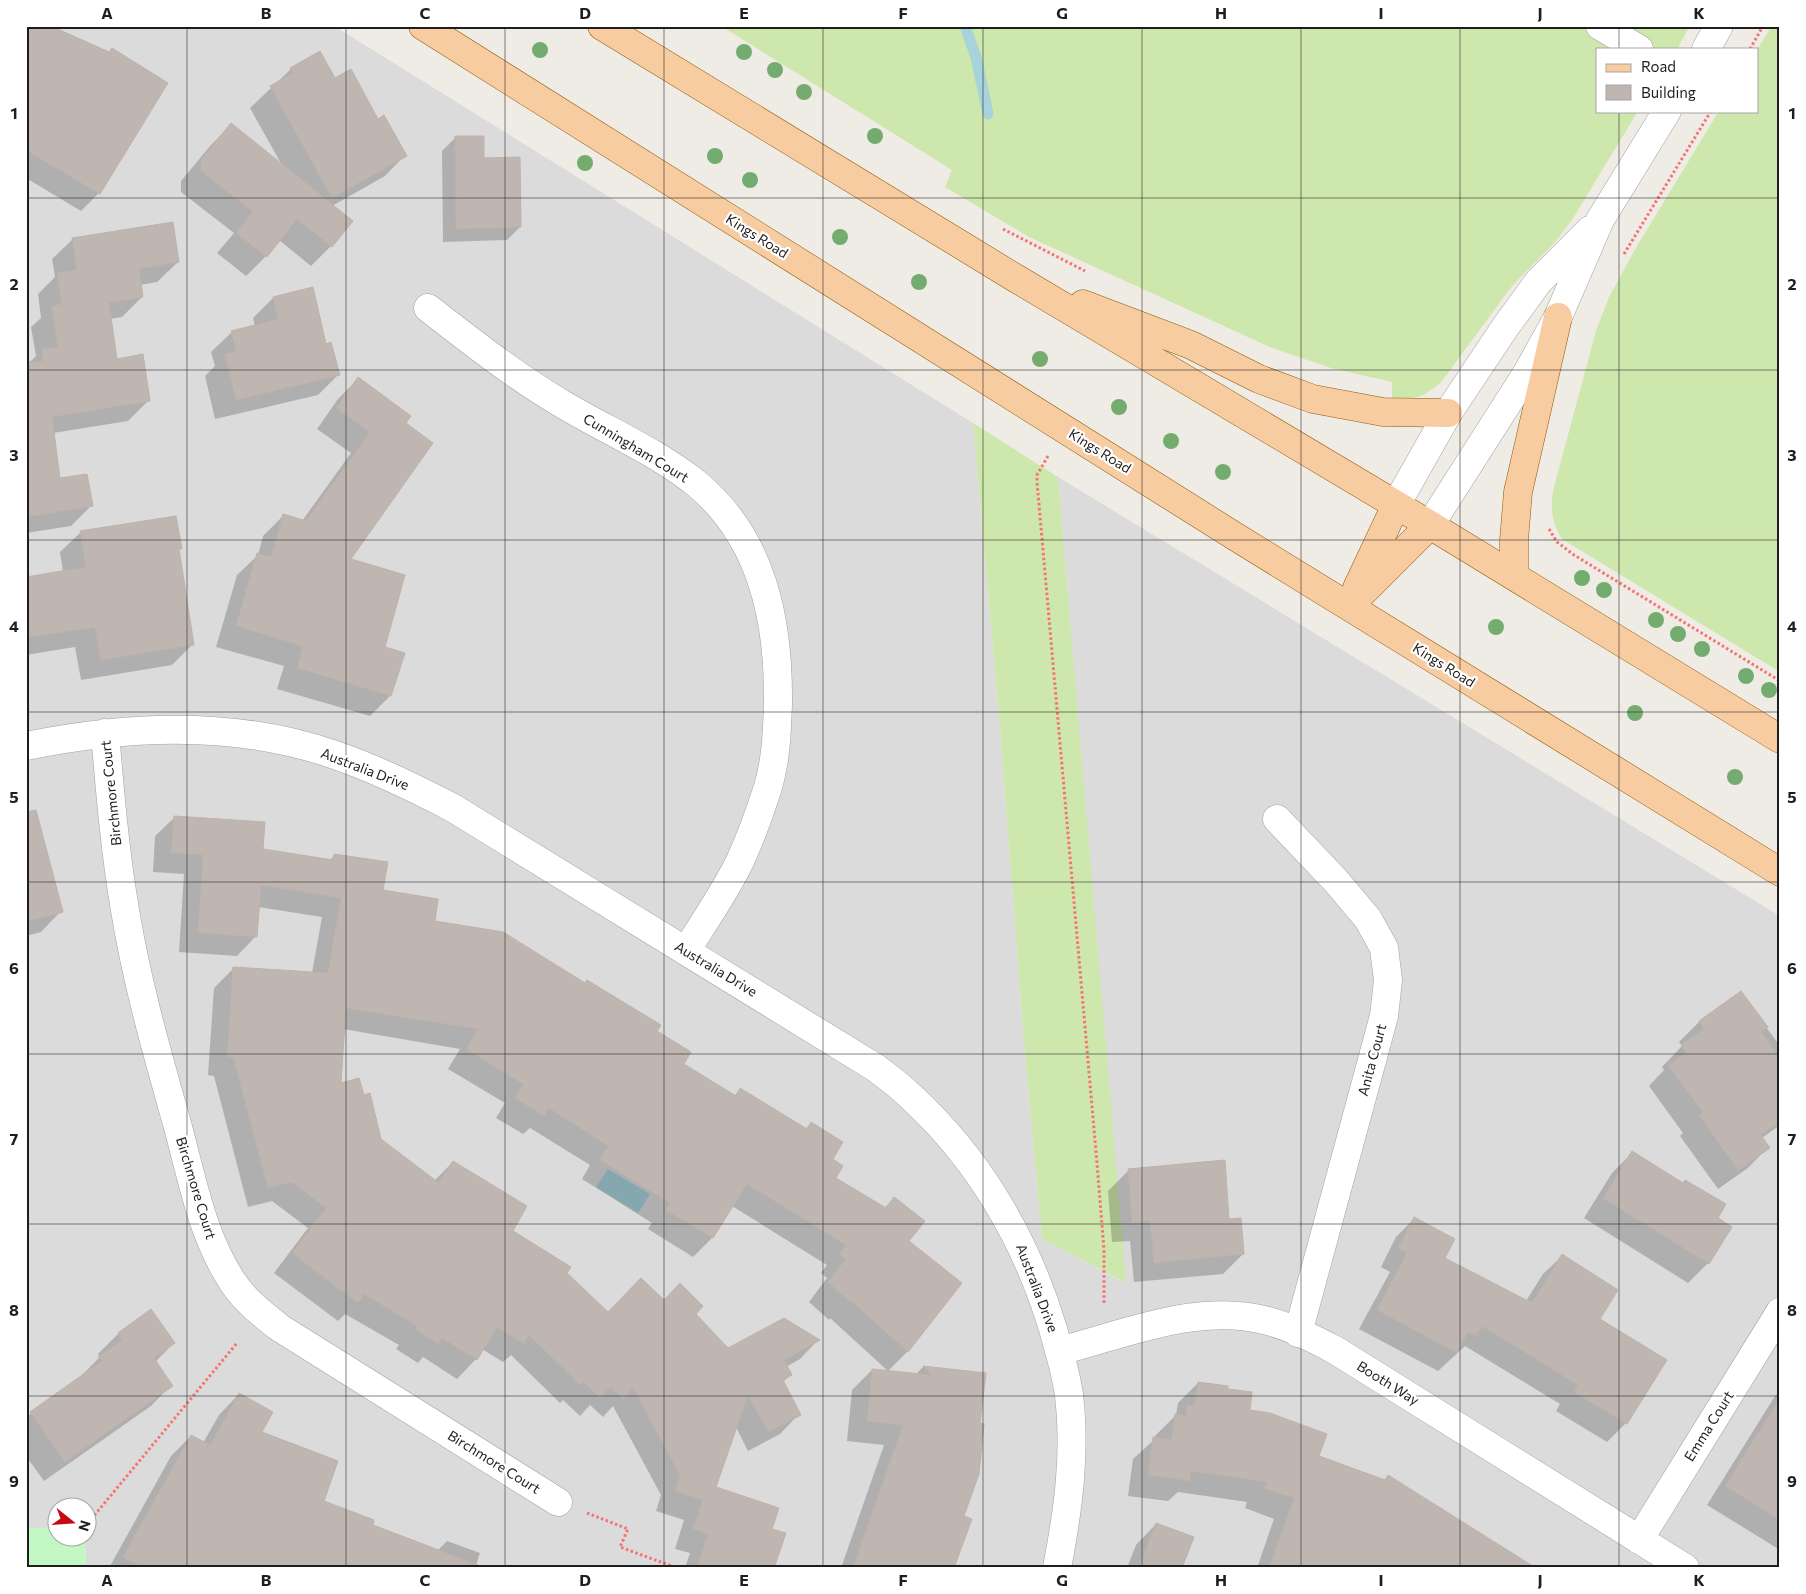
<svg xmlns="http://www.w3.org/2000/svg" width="1806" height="1594" viewBox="0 0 1806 1594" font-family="Commissioner,sans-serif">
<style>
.residential{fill:#dcdbdb}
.grass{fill:#cee7ad}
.park{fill:#c3f7c4}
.water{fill:#a7d3db}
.shadow{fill:#0003}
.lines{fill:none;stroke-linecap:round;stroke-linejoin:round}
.stream{stroke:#a7d3db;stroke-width:11}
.building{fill:#bfb6b1;stroke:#c0b1a8}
.minor-casing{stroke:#a2a2a2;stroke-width:29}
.major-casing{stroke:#925906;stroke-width:29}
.path{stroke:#f47471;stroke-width:3;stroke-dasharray:2.5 2.5;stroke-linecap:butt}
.minor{stroke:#fff;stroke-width:28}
.major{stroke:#f8cca1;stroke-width:28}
.tree{fill:#74ac70}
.grid{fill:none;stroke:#1e1e1e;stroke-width:1;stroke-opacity:0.55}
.labels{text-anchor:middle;stroke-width:4.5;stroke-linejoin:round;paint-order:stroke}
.street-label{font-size:14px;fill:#1e1e1e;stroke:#fff}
.neatline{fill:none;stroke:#1e1e1e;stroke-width:2}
.grid-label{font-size:16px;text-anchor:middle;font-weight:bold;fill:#1e1e1e}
</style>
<rect width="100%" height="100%" fill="#efebe5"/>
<path class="residential" d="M26,26H334L973,423L1000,728L1025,1055L1042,1239L1125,1283L1058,477L1780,916V1568H86L85,1537L88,1536V1506H58L57,1528H26Z"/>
<path class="grass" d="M721,26H1690L1677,49H1597V111H1638L1572,220L1555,242L1512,286L1442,381C1423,398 1417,399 1392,400V382L1331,368L1272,348L1029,237L945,187L952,170Z
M1772,26H1780V672L1562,539C1551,522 1550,506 1554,487L1596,331L1609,297L1637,246L1719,111H1757V50Z
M973,423L1058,477L1126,1283L1042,1239L1025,1055L1000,728Z"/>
<path class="park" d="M26,1528H57L58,1536L85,1537L86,1568H26Z"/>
<path class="water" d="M608,1169L650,1194L638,1213L596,1187Z"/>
<path class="shadow" d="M26,26L99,193L81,211L26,178Z
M291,69L335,80L405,155L385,176L332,206L331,246L311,266L279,240L266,256L246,276L217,253L234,233L181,192V181L211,145L231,125L283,167L250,108Z
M455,138L520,227L507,240L443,242L442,151Z
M73,239L178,262L157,282L140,285L142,297L122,317L110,319L116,360L149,400L128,421L53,433L59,479L91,506L71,526L26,533V366L36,356L31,327L41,318L38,294L55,277L52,259Z
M312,289L325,345L338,375L318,395L215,419L205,376L215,366L211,352L232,332L255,326L253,318L273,298Z
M358,379L404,424L349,560L383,648L390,696L370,716L277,689L284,666L216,647L237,575L258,555L263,536L284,515L302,521L351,453L317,429L338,399Z
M81,532L180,548L178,550L192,645L172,665L81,680L75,647L26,655V578L63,572L60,552Z
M175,817L262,850L329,861L335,855L381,891L434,922L655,1031L682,1065L734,1096L740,1090L805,1129L811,1124L831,1160L835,1178L884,1208L894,1199L907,1242L960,1283L907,1352L888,1371L830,1318L829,1320L809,1302L827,1278L821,1273L827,1265L732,1206L712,1238L693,1257L648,1229L652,1223L582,1179L590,1165L530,1128L523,1134L496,1118L505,1103L448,1069L460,1049L343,1029L340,1085L363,1096L380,1140L434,1181L453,1162L511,1231L565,1273L608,1313L663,1302L694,1314L728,1349L818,1340L800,1359L786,1367L790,1375L783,1382L799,1414L780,1434L748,1451L736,1427L714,1488L771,1529L773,1568H685L690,1553L675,1549L684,1520L656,1511L661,1495L613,1406L603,1417L590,1405L580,1416L563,1400L560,1403L511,1355L503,1362L482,1349L476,1359L457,1379L423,1357L418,1363L396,1349L399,1345L345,1314L338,1321L274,1273L308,1228L272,1201L248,1207L214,1076L208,1075L214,988L234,968L312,973L322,917L258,907L256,936L237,956L179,952L184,874L153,872L155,836Z
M26,840L61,911L41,932L26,936Z
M1741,993L1780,1046V1125L1762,1138L1768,1147L1748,1168L1718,1189L1680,1136L1683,1133L1649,1086L1664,1070L1662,1067L1682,1046L1679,1042L1699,1022Z
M1632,1153L1716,1219L1708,1263L1688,1283L1584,1218L1612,1173Z
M1129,1170L1228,1220L1243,1254L1223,1274L1134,1282L1130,1241L1112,1242L1108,1191Z
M1414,1219L1444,1259L1526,1301L1543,1274L1562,1256L1599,1319L1665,1360L1626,1423L1607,1442L1556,1411L1560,1404L1465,1346L1438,1371L1359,1329L1390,1272L1381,1267L1396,1237Z
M151,1311L174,1343L155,1362L171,1385L151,1406L44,1481L26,1456V1417L78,1379L100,1357L98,1354L118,1334Z
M923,1367L984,1374L953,1568H841L884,1445L847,1441L852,1390L872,1370L916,1374Z
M1198,1383L1226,1390L1249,1411L1318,1456L1384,1481L1388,1477L1534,1568H1257L1274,1519L1245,1508L1247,1502L1178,1492L1168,1501L1128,1496L1133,1459L1155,1439V1436L1176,1415L1178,1403Z
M1780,1391V1550L1707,1505L1775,1396Z
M239,1394L260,1433L322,1501L371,1526L437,1551L447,1541L480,1553L475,1568H109L171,1456L191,1436L203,1443L219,1415Z
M1156,1524L1181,1568H1127L1136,1545Z"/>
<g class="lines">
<path class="stream" d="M965,26L976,57L988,114"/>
</g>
<path class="building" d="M26,26H51L109,52L112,48L168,83L100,194L26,150Z
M320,51L335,78L351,69L378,119L384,115L407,156L332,198L270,86L293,73L290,68Z
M231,123L353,221L332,247L297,219L267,257L236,233L253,212L201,171V160Z
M455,136H484V158L520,157L521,227L456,229Z
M173,222L179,262L139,269L143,297L109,303L117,359L143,354L150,401L52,417L60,478L87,474L93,506L26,517V362L43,361L42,349L58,347L51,306L62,304L57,273L77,270L72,238Z
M313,287L326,344L331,342L340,375L236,400L225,354L236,351L231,331L278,319L273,297Z
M358,377L411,416L406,423L433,443L351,559L405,575L385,647L405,653L391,696L297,668L303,646L236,626L257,553L271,557L283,514L306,521L370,432L336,408Z
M176,516L182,549H179L194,645L101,660L95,627L26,638V577L86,567L80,531Z
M36,810L63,912L26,922V812Z
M174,816L265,822L263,849L333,860L334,854L388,862L383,890L438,899L435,921L503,932L585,983L587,980L615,997L661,1025L657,1031L691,1052L684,1064L736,1096L740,1088L807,1129L811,1122L843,1142L833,1159L843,1166L836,1178L886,1208L894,1197L925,1221L909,1241L962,1283L908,1352L850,1300L849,1301L828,1282L846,1259L839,1254L846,1245L747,1184L713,1238L666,1210L670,1203L600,1160L608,1146L549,1108L544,1116L515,1098L523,1084L466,1049L478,1029L346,1008L341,1083L359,1078L364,1095L370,1093L381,1139L439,1183L453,1161L527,1206L513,1231L571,1267L567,1273L608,1312L641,1278L664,1300L680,1283L703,1306L696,1314L728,1348L784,1318L820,1340L784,1360L792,1375L783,1380L801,1415L768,1432L748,1395L716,1487L779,1508L772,1529L786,1533L774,1568H697L708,1534L693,1529L703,1500L675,1491L680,1475L633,1388L623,1399L610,1387L600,1398L584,1382L580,1385L529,1335L524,1344L497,1327L477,1360L442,1338L438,1344L415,1329L417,1326L364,1294L358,1303L292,1253L326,1208L292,1182L268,1188L233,1057H227L233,967L328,973L341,898L261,885L257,937L198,933L203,855L171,853Z
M1741,991L1768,1027L1761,1032L1780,1058V1121L1761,1135L1770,1148L1738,1170L1699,1115L1703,1113L1668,1065L1686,1052L1681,1045L1704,1029L1699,1021Z
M1632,1151L1683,1183L1685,1180L1726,1204L1718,1218L1732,1227L1709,1264L1603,1198Z
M1225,1160L1229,1219L1241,1218L1244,1254L1154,1263L1150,1221L1132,1223L1128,1169Z
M1414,1217L1455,1239L1445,1258L1532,1303L1562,1254L1618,1290L1600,1319L1667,1360L1627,1424L1574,1392L1578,1385L1482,1326L1476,1336L1468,1332L1457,1353L1377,1310L1407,1253L1398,1248Z
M151,1309L175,1343L154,1358L173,1386L65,1462L30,1412L102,1361L98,1357L122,1340L118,1333Z
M923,1366L986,1373L980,1423L984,1424L979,1474L964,1516L972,1519L954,1568H853L903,1425L867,1421L872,1369L932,1375Z
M1198,1382L1228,1386V1389L1252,1392L1250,1410L1270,1413L1327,1434L1319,1456L1385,1480L1388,1475L1536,1568H1269L1294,1498L1264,1488L1267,1482L1191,1471L1190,1481L1148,1475L1153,1437L1171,1440L1175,1414L1186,1416L1187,1405L1194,1406Z
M239,1393L273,1412L262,1432L338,1461L324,1501L374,1520L373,1525L478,1565L477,1568H142L123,1557L191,1435L210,1445Z
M1780,1398V1520L1725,1486Z
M1156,1523L1194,1537L1182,1568H1139Z"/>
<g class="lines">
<g class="minor-casing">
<path id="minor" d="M1600,26L1639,49
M1706,49L1719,26
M428,308C472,342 516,377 564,405C608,431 657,452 697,484C763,539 779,622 778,704C777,732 776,760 768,787C760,812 751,837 740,861C725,892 704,922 686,951
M1396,505L1448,413L1506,326L1539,281L1590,230
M1430,525L1527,373L1558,317L1600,220L1667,111
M105,733C110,792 115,852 125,910C137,984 158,1056 178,1127C192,1179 202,1235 232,1281C244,1300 262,1314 280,1328L558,1502
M26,746C128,725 235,720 335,755C376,769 415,788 453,808L876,1068C886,1076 898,1084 908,1094C978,1157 1026,1239 1053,1329C1059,1350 1066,1373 1069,1395C1076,1453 1068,1511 1057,1568
M1277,819L1336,881L1368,919L1384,948L1388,980L1384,1016L1298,1333
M1059,1351C1127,1334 1198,1302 1268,1321C1291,1327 1314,1339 1335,1350L1685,1568
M1639,1540L1780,1312"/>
</g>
<g class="major-casing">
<path id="major" d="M423,26L1236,537L1780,872
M602,26L1017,279L1430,525L1780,739
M1083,304L1191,345L1259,379L1313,399L1383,412L1448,413
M1514,576V540L1518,492L1558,317
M1357,588L1396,505
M1349,606L1430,525"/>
</g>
<path class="path" d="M1750,49L1763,26
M1003,229L1085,271
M1624,254L1711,111
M1048,456L1037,475V482L1097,1163L1104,1250V1304
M1549,529L1557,542L1574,555L1780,681
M587,1513L628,1529L620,1547L677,1568
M88,1523L237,1343"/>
<use href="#minor" class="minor"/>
<use href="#major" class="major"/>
</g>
<g class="tree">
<circle cx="540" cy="50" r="8"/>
<circle cx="744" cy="52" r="8"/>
<circle cx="775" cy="70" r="8"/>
<circle cx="804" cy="92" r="8"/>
<circle cx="875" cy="136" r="8"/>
<circle cx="715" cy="156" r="8"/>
<circle cx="585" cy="163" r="8"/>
<circle cx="750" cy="180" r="8"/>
<circle cx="840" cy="237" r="8"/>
<circle cx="919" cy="282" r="8"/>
<circle cx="1040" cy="359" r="8"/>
<circle cx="1119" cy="407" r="8"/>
<circle cx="1171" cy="441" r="8"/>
<circle cx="1223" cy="472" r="8"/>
<circle cx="1582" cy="578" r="8"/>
<circle cx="1604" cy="590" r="8"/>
<circle cx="1656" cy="620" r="8"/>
<circle cx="1496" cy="627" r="8"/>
<circle cx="1678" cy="634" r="8"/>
<circle cx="1702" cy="649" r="8"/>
<circle cx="1746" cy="676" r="8"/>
<circle cx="1769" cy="690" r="8"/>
<circle cx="1635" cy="713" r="8"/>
<circle cx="1735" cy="777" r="8"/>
</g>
<path class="grid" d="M187,26V1568M346,26V1568M505,26V1568M664,26V1568M823,26V1568M983,26V1568M1142,26V1568M1301,26V1568M1460,26V1568M1619,26V49M1619,111V1568M26,198H1780M26,370H1780M26,540H1780M26,712H1780M26,882H1780M26,1054H1780M26,1224H1780M26,1396H1780"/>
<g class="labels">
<g class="street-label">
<text transform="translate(757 236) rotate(32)" y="5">Kings Road</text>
<text transform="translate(636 448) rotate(31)" y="5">Cunningham Court</text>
<text transform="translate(1100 451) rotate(32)" y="5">Kings Road</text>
<text transform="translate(1444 665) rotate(32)" y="5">Kings Road</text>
<text transform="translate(365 769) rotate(21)" y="5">Australia Drive</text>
<text transform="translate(111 793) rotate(-96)" y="5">Birchmore Court</text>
<text transform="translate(716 969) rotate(31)" y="5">Australia Drive</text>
<text transform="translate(1372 1060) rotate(-75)" y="5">Anita Court</text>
<text transform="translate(196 1188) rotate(73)" y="5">Birchmore Court</text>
<text transform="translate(1037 1288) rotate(69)" y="5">Australia Drive</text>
<text transform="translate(1388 1383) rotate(32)" y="5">Booth Way</text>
<text transform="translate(1709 1426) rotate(-58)" y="5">Emma Court</text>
<text transform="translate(494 1462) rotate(32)" y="5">Birchmore Court</text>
</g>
</g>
<rect width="1806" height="1594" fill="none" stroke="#ffffff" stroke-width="55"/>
<rect x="1596" y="48" width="162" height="65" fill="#ffffff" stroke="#a5a5a5"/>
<rect x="1606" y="64" width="25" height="8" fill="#f8cca1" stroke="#a5a5a5"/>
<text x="1641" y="72" font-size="15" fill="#1e1e1e">Road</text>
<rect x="1606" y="85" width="25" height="15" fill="#bfb6b1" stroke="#a5a5a5"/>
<text x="1641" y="98" font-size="15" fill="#1e1e1e">Building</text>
<g transform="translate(72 1522) rotate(107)"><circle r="24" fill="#ffffff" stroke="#a5a5a5"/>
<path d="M0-4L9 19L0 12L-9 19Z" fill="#c40816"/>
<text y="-8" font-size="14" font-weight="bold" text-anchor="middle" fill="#1e1e1e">N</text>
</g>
<rect x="28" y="28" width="1750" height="1538" class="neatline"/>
<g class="grid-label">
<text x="107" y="19">A</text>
<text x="266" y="19">B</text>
<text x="425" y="19">C</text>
<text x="585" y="19">D</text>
<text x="744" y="19">E</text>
<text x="903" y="19">F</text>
<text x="1062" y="19">G</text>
<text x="1221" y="19">H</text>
<text x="1381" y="19">I</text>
<text x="1540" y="19">J</text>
<text x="1699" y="19">K</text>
<text x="14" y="119">1</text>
<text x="1792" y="119">1</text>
<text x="14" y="290">2</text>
<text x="1792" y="290">2</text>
<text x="14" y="461">3</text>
<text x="1792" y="461">3</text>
<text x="14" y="632">4</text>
<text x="1792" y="632">4</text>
<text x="14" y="803">5</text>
<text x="1792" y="803">5</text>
<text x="14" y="974">6</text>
<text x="1792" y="974">6</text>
<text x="14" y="1145">7</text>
<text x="1792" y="1145">7</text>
<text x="14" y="1316">8</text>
<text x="1792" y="1316">8</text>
<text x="14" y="1487">9</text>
<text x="1792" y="1487">9</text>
<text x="107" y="1586">A</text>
<text x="266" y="1586">B</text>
<text x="425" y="1586">C</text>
<text x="585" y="1586">D</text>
<text x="744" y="1586">E</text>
<text x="903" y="1586">F</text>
<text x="1062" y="1586">G</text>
<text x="1221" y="1586">H</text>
<text x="1381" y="1586">I</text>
<text x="1540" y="1586">J</text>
<text x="1699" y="1586">K</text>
</g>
</svg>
